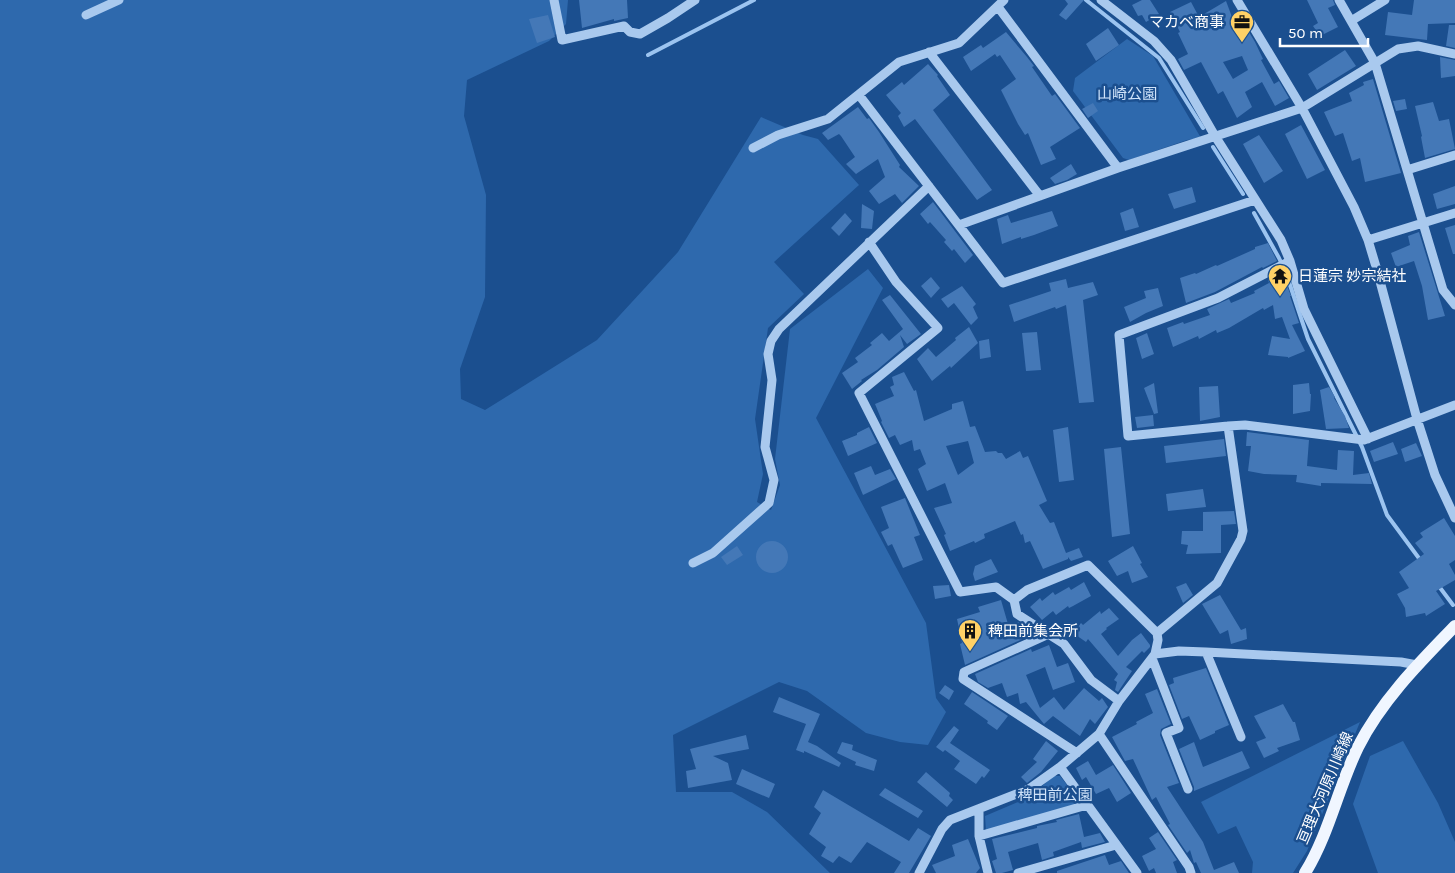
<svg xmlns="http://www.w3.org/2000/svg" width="1455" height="873" viewBox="0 0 1455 873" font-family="Karla,'Noto Sans JP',sans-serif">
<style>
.green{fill:#2e69ad}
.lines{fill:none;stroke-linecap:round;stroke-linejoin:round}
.stream{stroke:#9cc4f0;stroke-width:4}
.building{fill:#4478b7;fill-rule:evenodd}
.minor{stroke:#a9c9ee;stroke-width:9}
.major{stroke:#f0f6ff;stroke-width:12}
.labels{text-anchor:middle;stroke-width:5;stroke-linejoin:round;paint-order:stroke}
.poi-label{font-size:15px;fill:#fff;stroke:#1b4f8f;text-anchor:start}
.park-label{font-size:15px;fill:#cfe3fa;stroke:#1b4f8f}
.street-label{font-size:15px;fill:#fff;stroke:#1b4f8f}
</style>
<rect width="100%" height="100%" fill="#1b4f8f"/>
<path class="green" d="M0,0H568L566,24L549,41L467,80L464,116L486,195L485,297L460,369L461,399L485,410L597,340L678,252L761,117L803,135L818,139L859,185L774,262L804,294L768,328L755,419L763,474L757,502L771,510L780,485L775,459L790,329L868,269L883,288L816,418L926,623L936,698L946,712L928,745L900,742L866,733L807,691L779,682L673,735L676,792H732L767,812L830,873H0Z
M1127,39L1153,56L1201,138L1187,140L1129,160L1123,158L1073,91L1075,78Z
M1360,722L1307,851L1293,873H1252L1253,862L1236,826L1218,834L1201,802Z
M1403,741L1438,803L1455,842V873H1378L1353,804L1370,756Z
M1053,776H1060L1081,803L986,831L985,816L1023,800L1037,791Z"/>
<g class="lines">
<path class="stream" d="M1086,0L1159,58L1203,128
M648,55L754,0
M1213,147L1243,194
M1254,213L1279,258L1286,273L1308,339L1362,447L1387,515L1421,561
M1438,585L1453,605"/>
</g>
<path class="building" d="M579,0H627L628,18L614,21V19L582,28Z
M1065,0H1084L1066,20L1059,15L1068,4Z
M1142,0H1150L1159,14L1146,22L1142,15L1138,16L1132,5Z
M1307,0H1333L1335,5L1328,8L1338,27L1320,36L1313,26L1318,23Z
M1414,0H1455V23L1428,24L1427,40L1385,35L1388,12L1412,15Z
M1226,1L1232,17L1238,14L1255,42L1263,59L1261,60L1274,84L1279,81L1289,98L1275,106L1262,82L1245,92L1252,107L1237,118L1223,91L1218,94L1201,62L1184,70L1178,59L1188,54L1178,33L1180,32L1170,12L1191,2L1199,17ZM1242,56L1248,70L1233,79L1223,62Z
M548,15L555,37L537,43L529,19Z
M1449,25H1455V48L1446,46Z
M1108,28L1119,45L1096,61L1086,44Z
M1006,32L1027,57L1034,66L1032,67L1052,96L1055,94L1080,128L1050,147L1056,159L1041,165L1028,133L1025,135L1018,124L1001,90L1016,79L1000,55L997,57L995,54L971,71L963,57L981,45L983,48Z
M1345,50L1356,66L1317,90L1308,74Z
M1440,57L1455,60V76L1441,78Z
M928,64L938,75L937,76L950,95L933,110L992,190L977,200L915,119L904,127L898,116L901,113L886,95L902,82L904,85Z
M1373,79L1401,173L1365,182L1360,158L1352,161L1343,133L1335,136L1324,112L1352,101L1349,93L1364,85L1363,82Z
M1405,99L1407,109L1396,111L1393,101Z
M1433,102L1439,121L1449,119L1455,149L1425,158L1421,137L1422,136L1415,106Z
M1093,103L1098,111L1088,118L1082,109Z
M858,107L867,119L869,118L879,132L900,165L899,167L919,186L902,203L895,194L879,204L869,191L885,177L878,159L856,174L846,164L855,157L841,136L839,134L828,140L822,133Z
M1301,125L1325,170L1307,179L1285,134Z
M1259,135L1283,171L1264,183L1243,144Z
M1071,164L1077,174L1067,180L1055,184L1050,178Z
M1455,186V204L1437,209L1433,194Z
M1192,187L1196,202L1174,209L1168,194Z
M933,202L973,255L965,263L954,249L952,251L944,242L946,240L930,222L928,224L920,214Z
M862,204L874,211L872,229L861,228Z
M1133,208L1139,227L1125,231L1120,213Z
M1052,211L1058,226L1034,235L1021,239V237L1002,244L997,219L1008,215L1011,223Z
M845,213L852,221L839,236L831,228Z
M1455,225V254H1453L1445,228Z
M1419,232L1445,316L1428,320L1422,286L1414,261L1396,267L1391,253L1410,245L1408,236Z
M1268,243L1277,261L1263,268L1262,267L1215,292L1186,303L1180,278L1195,273L1196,274L1216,265L1217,266L1255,249V247Z
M1282,272L1291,296H1290L1299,323L1292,325L1305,351L1288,358V357L1268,355L1272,336L1290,339L1282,317L1275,319L1273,305L1264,310L1263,308L1229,328L1217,333L1216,330L1199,339L1198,336L1173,347L1167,328L1183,322L1184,324L1210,315L1207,309L1229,299L1231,303L1255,293L1254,291L1269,283L1268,280Z
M931,277L940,288L931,298L921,286Z
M1066,279L1068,288L1093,282L1098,295L1083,300L1094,402L1079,403L1066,305L1056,309L1055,307L1014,322L1009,305L1051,291L1049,283Z
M962,286L976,304L973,307L978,318L971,325L954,303L948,308L941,299Z
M1158,288L1163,306L1146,313L1130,322L1124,307L1146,298L1144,291Z
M890,295L921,334L907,344L900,335L904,347L877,370L861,380L862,381L852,389L842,373L858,362L855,358L872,345L870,343L882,333L889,341L903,329L882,300Z
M969,327L978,343L951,368L950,366L932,381L917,359L928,348L936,357L956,340L955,338Z
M1037,332L1041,370L1026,371L1022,333Z
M1147,333L1154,354L1142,359L1136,338Z
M989,339L991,357L980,359L979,341Z
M904,372L914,391L916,390L924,421L952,409V404L963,401L970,427L975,426L985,452L996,451L998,453H1002L1006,459L1020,451L1023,458L1028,456L1047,501L1039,505L1050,523L1054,522L1066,553L1079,548L1083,557L1071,561L1068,557V559L1043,569L1030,541L1025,543L1023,534L1021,535L1015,521L984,534L985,538L975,543L974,541L950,551L944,535L946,534L934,508L952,503L945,483L927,491L918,469L926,464L920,449L914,451L912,440L900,445L895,435L889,438L881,422L882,421L875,404L894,396L890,387L894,385L892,377ZM968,441L974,463L958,475L946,446Z
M1154,383L1158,413L1154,414L1144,388Z
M1309,383L1310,394H1311L1310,411L1293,414V385Z
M1218,386L1220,417L1200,421L1199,387Z
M1329,387L1335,397L1334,398L1345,416L1349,428L1326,429L1320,390Z
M1153,415L1154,426L1137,428L1135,417Z
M869,427L877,443L848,456L842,441L857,435V433Z
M1068,427L1074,480L1059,482L1053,430Z
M1247,432L1309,440L1307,466L1337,470L1338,450L1354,451L1353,475L1369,473L1372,484L1321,483V486L1296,482L1297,475L1264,474L1248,471L1251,446H1246Z
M1224,439L1226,456L1166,463L1164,446Z
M1393,442L1398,454L1374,462L1370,451Z
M1416,443L1422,456L1405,462L1401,449Z
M1121,447L1130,534L1112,537L1104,449Z
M871,466L875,475L890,469L896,479L863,495L854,473Z
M1203,489L1206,507L1168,511L1166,494Z
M905,498L920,535L914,537L923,560L903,568L892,544L888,546L881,532L889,528L881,507Z
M1234,511L1236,524L1221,525V553L1186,554L1188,545L1181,544L1182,531H1203V512Z
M1444,518L1455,536V560L1449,564L1455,575V580L1436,591L1445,604L1426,616L1425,613L1406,617L1405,608L1397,594L1409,588L1399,572L1424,554L1415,543L1423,537L1420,533Z
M756 557a16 16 0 1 1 32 0a16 16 0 1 1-32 0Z
M737,546L743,555L727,565L721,557Z
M1133,546L1142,563L1140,564L1148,577L1132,583L1128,571L1117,576L1108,561Z
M991,559L998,572L975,581L973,574L975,566Z
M1084,582L1091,596L1073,606L1069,608L1068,606L1056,615L1053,611L1042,620L1030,607L1040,598L1042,601L1053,592L1055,595L1069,587L1071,590Z
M1186,583L1193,595L1183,603L1176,587Z
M949,585L951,596L935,599L933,586Z
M1220,595L1241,630L1246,628L1247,639L1231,644L1228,630L1220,634L1202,604Z
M1001,600L1008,624L1018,622L1024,626L1027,637L965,665L960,644L962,643L957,619L980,612L978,607Z
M1109,608L1119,619L1106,628L1107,629L1101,634L1118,656L1132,640L1141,633L1150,645V647L1144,653L1142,651L1126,667L1132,671L1118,692L1115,690L1117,682L1114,680L1118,674L1088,639L1086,642L1073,633L1081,623L1083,625L1100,611L1101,614Z
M1049,645L1057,667L1068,663L1075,682L1053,690L1045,667L1026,675L1040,708L1054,697L1064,710L1084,688L1099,701L1102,698L1108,707L1095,724L1090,719L1080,736L1053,716L1044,724L1026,702L1020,704L1018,693L1007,697L1002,683L988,688L978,682L975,674L1031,649L1032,652Z
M1206,668L1229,725L1215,731V733L1200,740L1189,716L1182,719L1169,685L1174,683L1173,678Z
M945,685L954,691L949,700L939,693Z
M1157,689L1171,724L1161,729L1160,735L1179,783L1167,787L1203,842L1214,870L1234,862L1239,873H1201L1196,862L1194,863L1190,850L1187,853L1168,825L1170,824L1156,797L1152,800L1133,759L1125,761L1112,737L1137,724L1136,722L1153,713L1145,694Z
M972,692L1008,716L997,730L987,723L988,721L964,704Z
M779,697L820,714L808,742L817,746L841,763L839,767L804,751V753L796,750L806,724L773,712Z
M1283,704L1293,722H1295L1300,740L1277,748L1279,751L1264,758L1256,742L1266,738L1254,716Z
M954,726L959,730L950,743L990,770L984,778L982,776L976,784L954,769L960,761L945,750L943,752L936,747Z
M746,735L749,749L713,756L728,763L732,780L688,788L686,771L696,769L690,749Z
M1046,741L1058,751L1041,772L1027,783L1021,777L1037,762L1033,759Z
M842,742L853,745L852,750L877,760L874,771L855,765L856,762L837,753Z
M1194,742L1203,767L1242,751L1250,768L1194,791V787L1179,749Z
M1088,761L1096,775L1113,765L1131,793L1117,802L1109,788L1096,794L1086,777L1082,780L1076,768Z
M742,769L775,784L769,798L736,784Z
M926,772L950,793L949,796L953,800L947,807L917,782Z
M885,788L923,811L918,818L879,795Z
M823,790L909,841L918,828L931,836L909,873H894L901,862L867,842L851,863L839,856L833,863L821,856L826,847L809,834L821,813L814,807Z
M1079,814L1084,837L1100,833L1105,842L1082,848L1081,842L1053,852L1054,856L1042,860L1038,843L1008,852L1013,870L1002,873H996L992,861L997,859L992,839L1037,828V826L1057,822L1056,820Z
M1158,832L1177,860L1173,862L1177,873H1156L1154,868L1149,871L1142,856L1156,849L1149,838Z
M968,839L980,868L976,873H936L932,865L955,856L952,845Z
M1105,855L1109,865L1121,861L1129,873H1057V871Z"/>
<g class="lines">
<path class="minor" d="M554,0L562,40L624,26L630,32L640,34L668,18L695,0
M1101,0L1154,41L1171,60L1215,136L1281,240L1290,261L1304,309L1368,439
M1237,0L1302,108L1354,207L1368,240L1377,270L1417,419L1435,475L1455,518
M1339,0L1375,63L1443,290L1455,305
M998,7L1118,168
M86,15L119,0
M1351,21L1385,0
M929,52L1040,196
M859,95L1003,283L1255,200
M753,148L778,135L828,119L899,62L959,43L1004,0
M1407,170L1455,155
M959,225L1118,168L1302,108L1398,49L1418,46L1455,54
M1368,240L1455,213
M869,242L896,282L938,328L859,393L960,592L996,587L1014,600L1017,614L1064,644L1091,680L1119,701
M1228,426L1128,436L1119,335L1218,298L1290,261
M693,563L713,553L769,503L774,480L765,447L772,380L768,354L771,341L779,329L929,186
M1014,600L1027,590L1088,565L1157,633
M1049,634L964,672L963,679L1077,753
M1206,652L1241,737
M1155,654L1179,651L1206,652L1401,662L1417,665
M1152,658L1179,728L1166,733L1188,789
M1099,734L1189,867L1191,873
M1060,767L1137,873
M979,809V836L988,873
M979,836L1087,805
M919,873L942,829L950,820L1029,789L1060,767L1099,734L1119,701L1155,654L1158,640L1157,633L1217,583L1241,539L1243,531L1228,426L1245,425L1364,440L1455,405
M1018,873L1116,845"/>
<path class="major" d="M1305,873C1329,834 1338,788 1358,747C1382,700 1419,663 1455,626"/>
</g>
<defs>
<g id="office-pin" transform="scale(1.25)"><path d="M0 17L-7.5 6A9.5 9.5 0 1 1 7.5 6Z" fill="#ffd166" stroke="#1b4f8f"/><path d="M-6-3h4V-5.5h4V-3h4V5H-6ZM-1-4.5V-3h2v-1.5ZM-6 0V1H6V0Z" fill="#111"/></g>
<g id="temple-pin" transform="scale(1.25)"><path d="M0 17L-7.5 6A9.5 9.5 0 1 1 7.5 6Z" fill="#ffd166" stroke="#1b4f8f"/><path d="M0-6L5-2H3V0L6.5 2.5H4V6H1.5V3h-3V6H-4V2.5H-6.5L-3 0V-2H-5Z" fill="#111"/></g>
<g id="building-pin" transform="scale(1.25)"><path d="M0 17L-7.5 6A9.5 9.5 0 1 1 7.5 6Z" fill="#ffd166" stroke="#1b4f8f"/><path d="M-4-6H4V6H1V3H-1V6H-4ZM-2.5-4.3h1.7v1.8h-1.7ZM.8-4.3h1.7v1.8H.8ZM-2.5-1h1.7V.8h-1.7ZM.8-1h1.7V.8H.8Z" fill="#111"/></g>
</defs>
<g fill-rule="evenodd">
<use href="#office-pin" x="1242" y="22"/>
<use href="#temple-pin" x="1280" y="276"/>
<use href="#building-pin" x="970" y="631"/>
</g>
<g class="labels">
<g class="poi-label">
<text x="1224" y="27" text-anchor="end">マカベ商事</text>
<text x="1298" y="281">日蓮宗 妙宗結社</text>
<text x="988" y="636">稗田前集会所</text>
</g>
<g class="park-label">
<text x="1127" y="99">山崎公園</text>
<text x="1055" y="800">稗田前公園</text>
</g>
<g class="street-label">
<text transform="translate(1325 788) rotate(-67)" y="5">亘理大河原川崎線</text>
</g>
</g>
<path d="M1280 38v8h88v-8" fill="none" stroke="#ffffff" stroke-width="2.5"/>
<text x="1288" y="38" font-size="15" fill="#ffffff" stroke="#1b4f8f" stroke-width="4" paint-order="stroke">50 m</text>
</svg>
